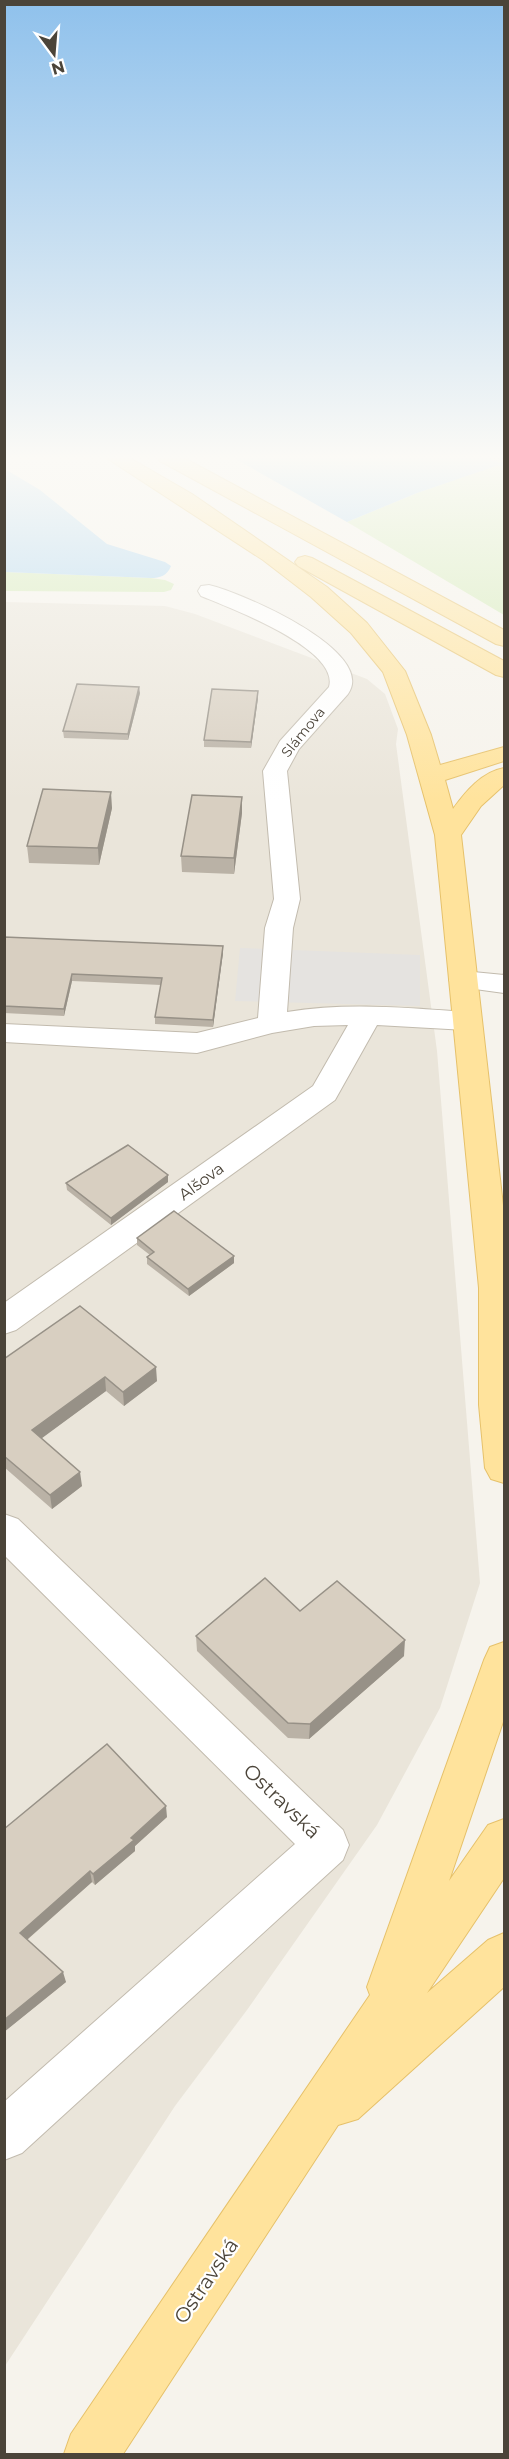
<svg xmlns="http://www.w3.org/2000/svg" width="509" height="2459" viewBox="0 0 509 2459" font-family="Montserrat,sans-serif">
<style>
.residential{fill:#eae5da}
.green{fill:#d2eab5}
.parking{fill:#e5e3e0}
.water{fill:#a9d4f2}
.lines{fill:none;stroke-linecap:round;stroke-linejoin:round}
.stream{fill:#a9d4f2;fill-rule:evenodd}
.lane-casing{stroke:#c2bbae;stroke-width:19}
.street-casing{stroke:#c2bbae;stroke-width:2}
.primary-casing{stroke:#e6c16a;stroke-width:2}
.lane{stroke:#fff;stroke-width:16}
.street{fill:#fff;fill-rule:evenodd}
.primary{fill:#ffe39c;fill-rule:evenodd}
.wall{fill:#bab2a6}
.shaded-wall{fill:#979187}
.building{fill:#d8cfc1;stroke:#979187;stroke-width:1.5}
.labels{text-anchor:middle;stroke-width:4.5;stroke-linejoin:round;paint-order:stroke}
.far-street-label{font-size:14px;fill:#4b4439;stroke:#fff}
.street-label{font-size:16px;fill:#4b4439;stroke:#fff}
.near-street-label{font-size:20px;fill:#4b4439;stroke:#fff}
</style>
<rect width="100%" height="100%" fill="#f6f3ec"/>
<path class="residential" d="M5,602L165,606L195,614L367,679L385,694L398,729L396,744L437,1051L480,1583L440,1708L377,1825L247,2010L175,2106L5,2366Z"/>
<path class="green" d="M486,457H504V615L347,522L417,493L500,464Z
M5,572L151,578L165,580L174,584L171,590L164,592L5,591Z"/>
<path class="parking" d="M240,948L420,955V1006L235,1001Z"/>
<path class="water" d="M232,457H486L502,464L417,493L347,522Z
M5,469L40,490L107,544L165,562L171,566C167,576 160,578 151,578L5,572Z"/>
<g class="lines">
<path class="stream" d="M499,462H504V466H499Z"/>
<g class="lane-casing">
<path id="lane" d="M504,984V983"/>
</g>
<g class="street-casing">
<path id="street" d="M209,585C240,592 378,651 348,694L299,749L287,771L300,899L293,928L287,1012C347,1002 406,1008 466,1012L476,1014L481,1021L476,1028L466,1030L377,1025L335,1100L16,1330L4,1334V1303L313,1086L348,1025L314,1026L272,1033L197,1053L4,1042V1024L197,1033L258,1018L265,928L274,899L263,771L280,741L329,687C340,649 230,608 201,596L198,591L201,586Z
M463,971L504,975V993L453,986L449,980L453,974Z
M4,1514L18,1519L343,1830L349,1845L343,1860L22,2153L4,2160V2102L295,1844L4,1555Z"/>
</g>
<g class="primary-casing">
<path id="primary" d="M105,457H128L192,494L327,587L367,623L405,671L431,735L440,765L504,747V761L445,780L453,809C466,791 482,772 504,768V785L481,806L461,835L504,1214V1483L491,1479L485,1468L479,1405V1288L435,835L407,735L383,672L351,633L311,597L263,560Z
M158,457H182L504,630V646L496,644L160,461Z
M305,556L312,558L504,661V677L496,675L298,566L295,562L298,558Z
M504,1642V1719L449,1881L488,1825L504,1819V1878L427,1993L488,1940L504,1933V1987L358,2119L338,2125L123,2454H64L71,2434L370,1995L367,1987L484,1660L490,1647Z"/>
</g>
<use href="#lane" class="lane"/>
<use href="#street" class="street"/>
<use href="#primary" class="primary"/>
</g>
<path class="wall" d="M140,693L128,740L64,738L63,731Z
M258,698L251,748L204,747V740Z
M242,797V813L234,874L182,872L181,856Z
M112,808L99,865L29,863L27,846Z
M4,937L223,953L213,1027L155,1024V1017L161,985L72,981L64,1016L4,1013Z
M168,1182L111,1225L67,1190L66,1183Z
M137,1238L234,1263L189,1296L147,1264V1257L150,1255L137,1245Z
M4,1359L157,1381L124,1406L106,1391L41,1438L82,1486L52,1509L4,1467Z
M300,1611L404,1656L309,1739L288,1738L197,1651L196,1636Z
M167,1817L135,1846V1851L95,1885L92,1882L27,1940L66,1982L4,2032V1829Z"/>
<path class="shaded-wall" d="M139,687L140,693L128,740V734Z
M258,691V698L251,748V742Z
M111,792L112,808L99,865L98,848Z
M242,797V813L234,874V858Z
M223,946V953L213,1027V1020Z
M72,974V981L64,1016V1009Z
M168,1175V1182L111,1225V1218Z
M234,1256V1263L189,1296L188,1289Z
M156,1367L157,1381L124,1406L123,1392Z
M105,1377L106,1391L34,1444L32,1430Z
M80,1472L82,1486L52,1509L50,1495Z
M405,1640L404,1656L309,1739L310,1724Z
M166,1806L167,1817L135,1846V1851L95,1885L93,1874L131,1838Z
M90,1871L92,1882L22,1944L20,1933Z
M63,1972L66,1982L4,2032V2020Z"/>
<path class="building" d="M77,684L139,687L128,734L63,731Z
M212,689L258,691L251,742L204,740Z
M43,789L111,792L98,848L27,846Z
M192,795L242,797L234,858L181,856Z
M4,937L223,946L213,1020L155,1017L162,978L72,974L64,1009L4,1006Z
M128,1145L168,1175L111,1218L66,1183Z
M174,1211L234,1256L188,1289L147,1257L154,1252L137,1238Z
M80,1306L156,1367L123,1392L105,1377L32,1430L80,1472L50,1495L4,1456V1359Z
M265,1578L300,1611L337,1581L405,1640L310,1724L288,1723L196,1636Z
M107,1744L166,1806L131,1838L134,1840L93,1874L90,1871L20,1933L63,1972L4,2020V1829Z"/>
<linearGradient id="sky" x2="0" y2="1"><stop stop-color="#8fc1ec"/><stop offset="0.57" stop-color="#fbfaf6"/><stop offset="1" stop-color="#fbfaf6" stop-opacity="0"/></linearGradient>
<rect width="509" height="802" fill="url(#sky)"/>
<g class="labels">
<g class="far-street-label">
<text transform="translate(303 732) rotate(-51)" y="5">Slámova</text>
</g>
<g class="street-label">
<text transform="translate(201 1181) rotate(-36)" y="6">Alšova</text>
</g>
<g class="near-street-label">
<text transform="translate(282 1801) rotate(44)" y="7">Ostravská</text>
<text transform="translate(206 2281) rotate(-56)" y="7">Ostravská</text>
</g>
</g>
<rect width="509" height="2459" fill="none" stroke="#4b4439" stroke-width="12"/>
<g transform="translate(54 54) rotate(164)" stroke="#ffffff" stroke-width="4.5" paint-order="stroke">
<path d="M0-4.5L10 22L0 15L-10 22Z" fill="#4b4439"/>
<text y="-9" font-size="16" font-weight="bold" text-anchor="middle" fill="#4b4439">N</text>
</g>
</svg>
